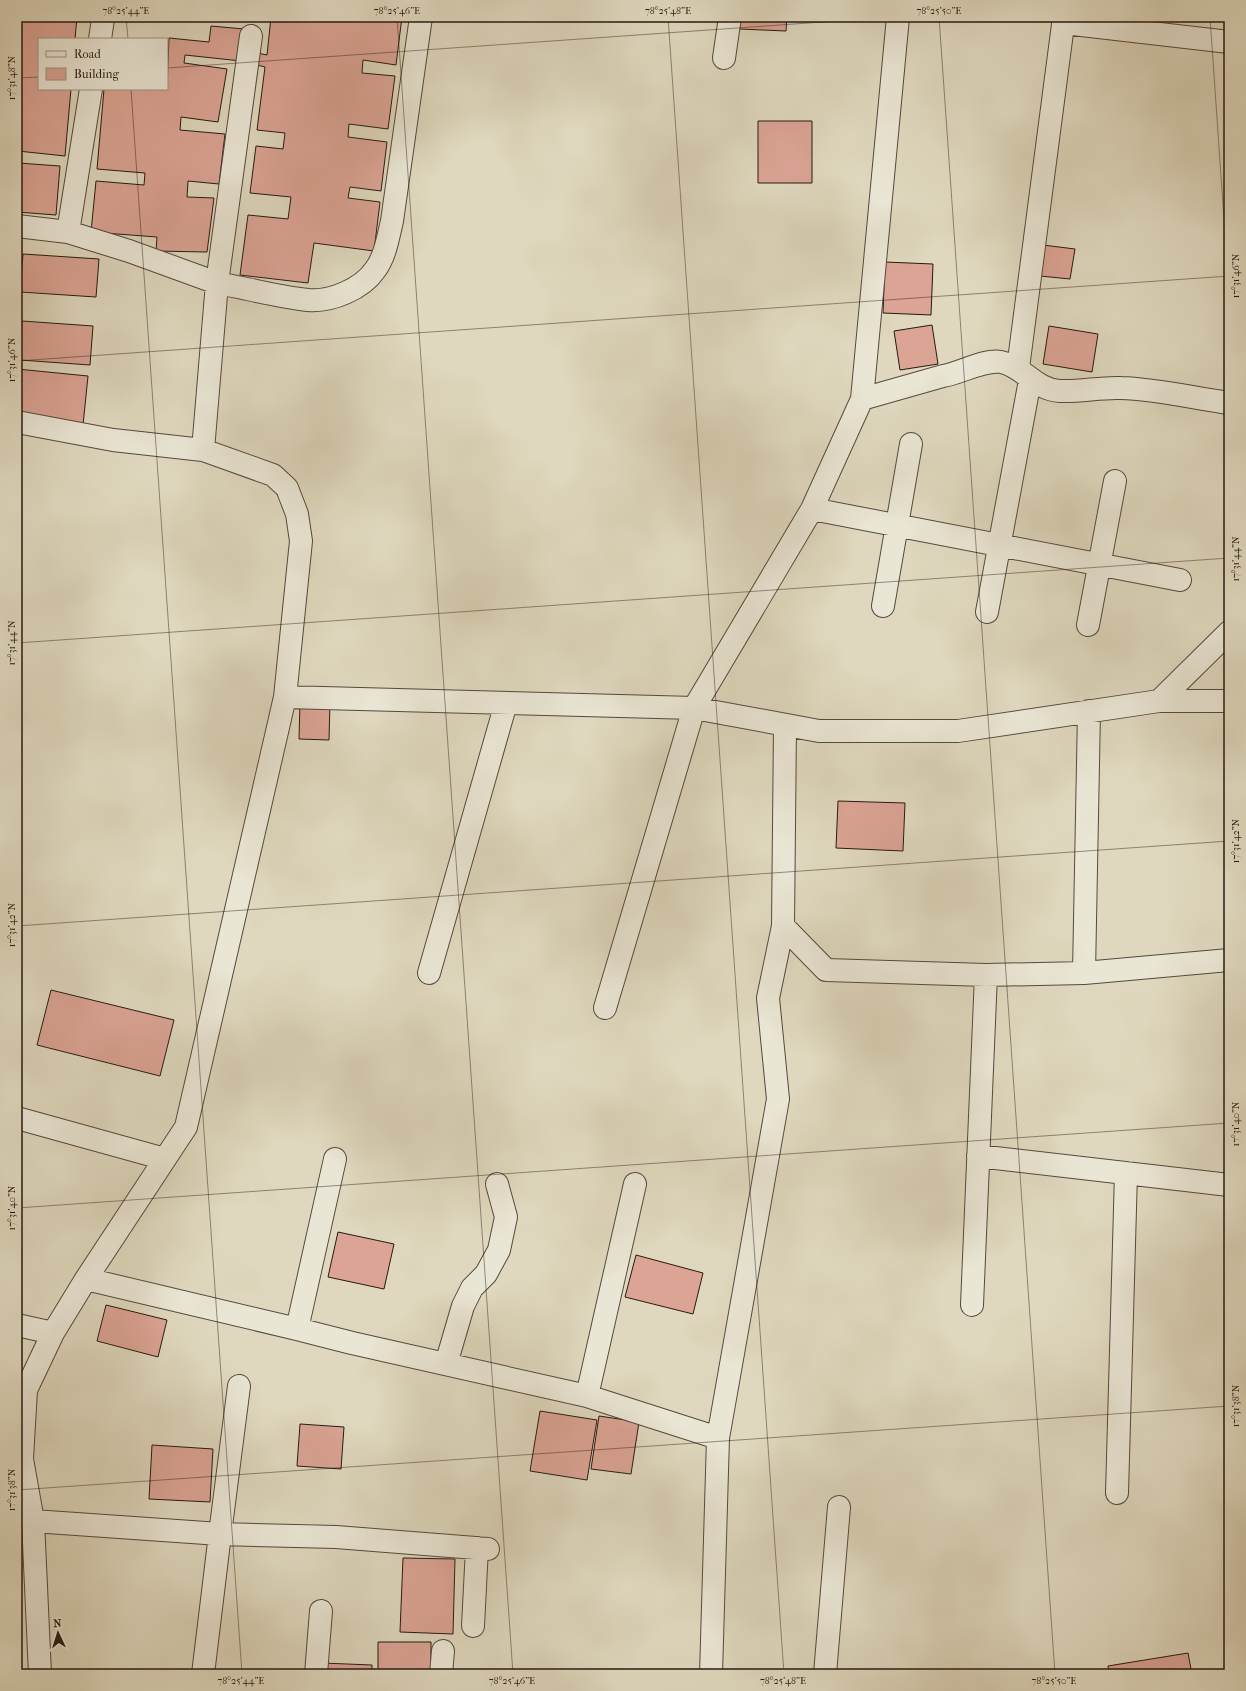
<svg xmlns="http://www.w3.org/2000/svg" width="1246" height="1691" viewBox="0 0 1246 1691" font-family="'IM FELL French Canon',serif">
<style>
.building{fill:#dba495;stroke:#271913}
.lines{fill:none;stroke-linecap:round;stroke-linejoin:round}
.minor-casing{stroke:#55493e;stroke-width:24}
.minor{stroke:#eae6d5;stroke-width:22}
.ticks{fill:none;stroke:#271913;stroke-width:1;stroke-opacity:0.45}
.neatline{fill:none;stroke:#271913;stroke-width:1.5}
.ticks-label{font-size:10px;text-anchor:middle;fill:#271913}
</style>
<rect width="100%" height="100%" fill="#dfd8be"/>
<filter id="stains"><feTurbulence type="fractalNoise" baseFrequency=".005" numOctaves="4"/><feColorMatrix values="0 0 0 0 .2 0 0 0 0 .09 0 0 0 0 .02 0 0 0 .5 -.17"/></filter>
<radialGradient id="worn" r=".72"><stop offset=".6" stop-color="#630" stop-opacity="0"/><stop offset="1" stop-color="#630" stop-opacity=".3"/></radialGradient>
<path class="building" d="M17,17H77L75,39H39V89H71L65,156L18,151V163L60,166L56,215L17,212Z
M271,17H402L396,65L363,60L362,73L395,76L388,129L349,124L348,137L387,142L381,191L350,187L348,198L380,202L374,251L314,243L308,283L240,275L248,215L288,219L291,197L250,193L256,146L283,149L285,133L257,130L265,67L241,61L185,55L184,63L227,69L218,122L181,117L180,130L225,134L219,184L188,181L187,197L214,198L207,252L156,251L157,237L91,232L96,181L144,185L145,173L97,169L104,89H167L169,38L209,42L211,26L244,29L242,50L267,55Z
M739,17H787L786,31L739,29Z
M758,121H812V183H758Z
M1043,245L1075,249L1070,279L1040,276Z
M23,254L99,259L96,297L20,292Z
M885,262L933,264L931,315L883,313Z
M22,321L93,326L90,365L20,360Z
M932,325L938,364L900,370L894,331Z
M1049,326L1098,334L1092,372L1043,364Z
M17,369L88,376L83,425L17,418Z
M300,702H330L329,740L299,739Z
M838,801L905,803L903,851L836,848Z
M51,990L174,1020L160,1076L37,1045Z
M338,1232L394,1244L384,1289L328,1277Z
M636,1255L703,1273L693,1314L625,1297Z
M106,1305L167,1320L158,1357L97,1341Z
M540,1411L597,1420L587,1480L530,1471Z
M599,1416L639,1422L631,1474L591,1469Z
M300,1424L344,1427L341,1469L297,1466Z
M152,1445L213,1449L210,1502L149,1499Z
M403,1558L455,1559L453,1634L400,1632Z
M378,1642H431V1674H378Z
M1188,1653L1192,1674H1109L1108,1666Z
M322,1663L372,1665V1674H322Z
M61,1671L106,1674H61Z"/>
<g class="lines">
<g class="minor-casing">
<path id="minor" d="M1064,23L1229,42
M100,39L103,19
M724,58L730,17
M17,226L68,232L129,251L217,283L251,36
M68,232L91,89
M1018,368L1064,17
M862,399L943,376C961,373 984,359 1001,362C1023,366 1035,390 1060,391C1080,392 1101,387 1121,388C1157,389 1193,398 1229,403
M17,422L113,440L203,450L273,475L287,488L297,514L301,541L285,697L186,1127L86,1279L53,1333L26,1390L22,1459L33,1521L40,1674
M203,450L217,283C246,288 279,297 308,300C331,302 362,289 375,270C385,257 388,238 392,221L421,17
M812,509L1180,580
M883,606L911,444
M987,612L1030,380
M1088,625L1115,481
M285,697L694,708L819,731H958L1159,701H1229
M1159,701L1229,632
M785,725L783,926L826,970L986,975L1084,973L1229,960
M429,973L506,703
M1084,973L1089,711
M605,1008L694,708L812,509L862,399L898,17
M17,1118L165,1159
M978,1156L1229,1185
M86,1279L297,1329L352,1343L587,1396L718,1438
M972,1305L986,975
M17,1325L53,1333
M297,1329L335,1159
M446,1364L463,1306L472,1288L486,1274L499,1250L506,1217L497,1184
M239,1386L220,1534L336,1537L488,1549
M587,1396L635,1184
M1117,1493L1126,1173
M33,1521L220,1534L203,1674
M473,1626L477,1548
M316,1674L321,1611
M441,1674L443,1651
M711,1674L718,1438L778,1099L768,998L783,926
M825,1674L839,1507"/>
</g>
<use href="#minor" class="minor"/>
</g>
<path class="ticks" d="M126,17L128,39M397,17L513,1674M668,17L784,1674M939,17L1055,1674M1210,17L1229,292M167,68L894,17M17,78L39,77M131,89L242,1674M17,361L1229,276M17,643L1229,558M17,926L1229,841M17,1208L1229,1123M17,1490L1229,1406"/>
<rect width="1246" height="1691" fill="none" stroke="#dfd8be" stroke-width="44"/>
<rect x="38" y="38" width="130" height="52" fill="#eae6d5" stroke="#9c9487"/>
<rect x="46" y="51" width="20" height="6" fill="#eae6d5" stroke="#9c9487"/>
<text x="74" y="58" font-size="12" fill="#271913">Road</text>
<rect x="46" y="68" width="20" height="12" fill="#dba495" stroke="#9c9487"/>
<text x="74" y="78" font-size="12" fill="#271913">Building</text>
<g transform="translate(58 1633) rotate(356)" stroke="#eae6d5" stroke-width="3" paint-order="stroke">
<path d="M0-3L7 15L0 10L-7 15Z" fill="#271913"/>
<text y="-6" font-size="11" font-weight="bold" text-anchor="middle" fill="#271913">N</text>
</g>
<rect x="22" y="22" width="1202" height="1647" class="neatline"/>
<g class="ticks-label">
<text x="126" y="14">78°25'44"E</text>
<text x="397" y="14">78°25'46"E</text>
<text x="668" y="14">78°25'48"E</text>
<text x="939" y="14">78°25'50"E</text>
<text transform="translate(11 78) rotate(-90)" y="4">17°31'48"N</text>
<text transform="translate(1235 276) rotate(-90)" y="4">17°31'46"N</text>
<text transform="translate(11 360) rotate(-90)" y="4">17°31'46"N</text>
<text transform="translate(1235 559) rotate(-90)" y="4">17°31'44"N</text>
<text transform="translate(11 643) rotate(-90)" y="4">17°31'44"N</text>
<text transform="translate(1235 841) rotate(-90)" y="4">17°31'42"N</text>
<text transform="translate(11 925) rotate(-90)" y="4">17°31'42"N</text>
<text transform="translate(1235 1124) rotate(-90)" y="4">17°31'40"N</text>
<text transform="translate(11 1208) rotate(-90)" y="4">17°31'40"N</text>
<text transform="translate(1235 1406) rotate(-90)" y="4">17°31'38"N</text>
<text transform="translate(11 1490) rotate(-90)" y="4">17°31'38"N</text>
<text x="241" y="1684">78°25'44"E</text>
<text x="512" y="1684">78°25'46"E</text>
<text x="783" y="1684">78°25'48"E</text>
<text x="1054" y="1684">78°25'50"E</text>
</g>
<rect width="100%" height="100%" filter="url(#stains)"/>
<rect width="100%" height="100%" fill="url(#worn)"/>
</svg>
